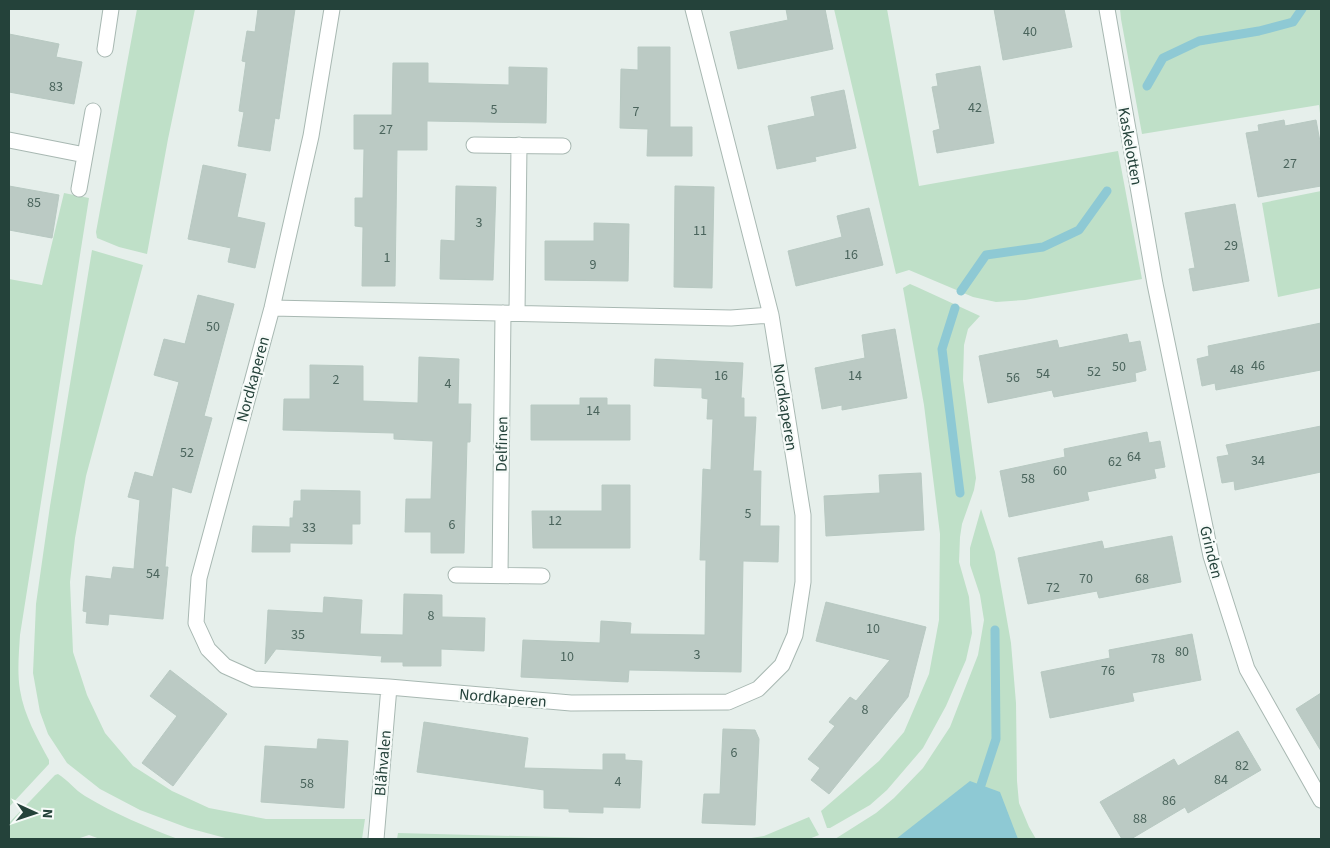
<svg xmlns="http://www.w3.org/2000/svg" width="1330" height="848" viewBox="0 0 1330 848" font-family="'Source Sans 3',sans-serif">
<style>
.green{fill:#bfe0c8}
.water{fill:#8ec9d4}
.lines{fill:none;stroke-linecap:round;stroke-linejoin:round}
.stream{stroke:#8ec9d4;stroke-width:9}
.building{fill:#bbcac4;stroke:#b8c9c2}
.minor-casing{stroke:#a8b8b2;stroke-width:17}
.minor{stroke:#fff;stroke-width:15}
.labels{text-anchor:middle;stroke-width:4.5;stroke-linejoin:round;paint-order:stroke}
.number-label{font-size:14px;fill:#4a645c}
.street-label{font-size:16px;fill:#24423a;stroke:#f7fbf9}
</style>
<rect width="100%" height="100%" fill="#e6efeb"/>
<path class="green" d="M137,9H195L168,139L147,254L119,247L97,238L96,232Z
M834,9H887L919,186L1118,151L1142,279L1025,300L996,302L973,297L909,270L896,274Z
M1120,9H1321V122L1319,105L1142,134L1121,19Z
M1321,191V288L1278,297L1262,203Z
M64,193L89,198L20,635C19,653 17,672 20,690C24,715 37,738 49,760V764L9,807V279L42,285Z
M92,250L143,265L86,476L75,538L70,582L73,652L87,695L105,733L133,766L172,791L209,808L266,819H365L362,839H229L188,828L140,810L100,789L67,763L48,734L40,712L33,673L36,604L50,506Z
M910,284L917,287L980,316L968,329L964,345L963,380L976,478L974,490L962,524L960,537L959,562L969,597L972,633L966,660L946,706L923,748L887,790L870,805L830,828H827L821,811L879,761L904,732L929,674L939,620L940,534L924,405L903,288Z
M981,509L995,552L1011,643L1016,703L1017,781L1019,803L1029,827L1036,839H835L876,813L894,798L923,768L950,727L978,655L984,620L980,595L970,565V548Z
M58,774C68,780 75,790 85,796C115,814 146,827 178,839H100L89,835L77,839H9V823L55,775Z
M809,817L819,835L809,839H745L764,836Z
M398,833L631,839H397Z"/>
<path class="water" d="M970,781L1000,792L1018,839H896Z"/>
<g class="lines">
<path class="stream" d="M1147,86L1163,58L1199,41L1259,31L1293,22L1302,9
M961,291L986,255L1043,247L1079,230L1107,191
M955,308L942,349L960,493
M981,785L996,739L995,630"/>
</g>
<path class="building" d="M258,9H295L279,119L275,118L270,151L238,146L244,112L239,111L246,62L242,61L247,31L255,32Z
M786,9H825L833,49L738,69L730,32L788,20Z
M994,9H1064L1072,47L1003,60Z
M9,34L59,44L56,57L82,62L74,104L9,92Z
M638,47H670V127H692V156H647L648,129L620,128L621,69L638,70Z
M393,63H428V83L509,85V67L547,68L546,123L427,121V150H397L395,286H362L363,227L355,226V198H363L364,149H354V115H392Z
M980,66L994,143L937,153L933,131L940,129L932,87L938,86L936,74Z
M844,90L856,148L815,157L816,161L777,169L768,126L815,116L811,97Z
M1284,120L1285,126L1316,120L1321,147V186L1258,197L1246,133L1259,131L1258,125Z
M203,165L246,174L237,217L265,223L255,268L228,262L231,248L188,239Z
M9,186L59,195L52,238L9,230Z
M456,186L496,187L493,280L440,279L441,240L455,241Z
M675,186L714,187L712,288L674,287Z
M1235,204L1249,281L1193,291L1189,269L1195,268L1185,213Z
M869,208L883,265L796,286L788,251L842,237L837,216Z
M594,223L629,224L628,281L545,280V241H594Z
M198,295L234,304L204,416L212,418L191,493L172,487L165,567H168L163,619L109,614L108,625L86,623L87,612L83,611L86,576L111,579L113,567L134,569L140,500L128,497L135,472L153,477L179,382L154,375L164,339L185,344Z
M1321,323V370L1216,390L1215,383L1202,386L1197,359L1209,356L1208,346Z
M895,329L907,398L842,410V405L822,409L815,368L865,358L862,335Z
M1127,334L1129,343L1140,341L1146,370L1135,373L1136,381L1054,397L1052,390L988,403L979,356L1057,340L1059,348Z
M419,357L459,359L458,404H471L470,442H467L464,553H431V532H405L406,499H431L433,441L394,439V433L283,430L284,399H310V365L363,366V401L418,403Z
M655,359L743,363L741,398H744V417H756L753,471H761L760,526H779L778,562L743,561L741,672L629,670L628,682L521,677L523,640L600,643L601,621L631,623L630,634L705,635L706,560H700L703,469L711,470L713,419H707L708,399L702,398V388L654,386Z
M580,398H607V405H630V440H531V405H580Z
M1321,426V472L1235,490L1234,481L1222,483L1217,457L1229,455L1226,445Z
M1147,432L1149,443L1160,441L1165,467L1154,469L1156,478L1087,492L1089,500L1009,517L1000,471L1065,457L1064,449Z
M921,473L924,530L826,536L824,496L880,493L879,475Z
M602,485H630V548H533L532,511H602Z
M301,490L360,491V524H352V544L290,543V552H252L253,526L290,527V518H293L294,501H301Z
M1172,536L1181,582L1099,598L1097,591L1028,604L1018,558L1102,541L1104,549Z
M404,594L442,595V617L485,618L484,651L441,649V666H403V662H381L382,656L276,649L265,664L268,610L323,613L324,597L362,600L360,634L403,635Z
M826,602L926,627L908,697L829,794L811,780L820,768L808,759L835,726L829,722L850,697L856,701L890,660L816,641Z
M1192,634L1201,680L1132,693L1134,701L1050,718L1041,672L1110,658L1109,650Z
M170,670L227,714L173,786L142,763L177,716L150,696Z
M1321,693V751L1296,709Z
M424,722L528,738L524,768L603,770V754H625V760L642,761L640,808L603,807V813L569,812V809L544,808V790L417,772Z
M723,729L755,730L759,739L755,825L702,823L704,794H720Z
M1238,731L1261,770L1188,813L1185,807L1131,839H1122L1100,802L1174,759L1178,766Z
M318,739L348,741L344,808L261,802L265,746L317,749Z"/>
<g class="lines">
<g class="minor-casing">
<path id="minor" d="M332,9L311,136L272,308L199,578L196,623L208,649L225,666L254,679L389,687L571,703L728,702L758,689L782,665L795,635L803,582V515L771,315L693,9
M1107,9L1155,284L1211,556L1247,669L1321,800
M105,49L111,9
M9,140L85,155
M474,145L563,146
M79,189L93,111
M272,308L731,318L771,315
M517,313L519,145
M456,575L542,576
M500,575L503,313
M376,839L389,687"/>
</g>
<use href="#minor" class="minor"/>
</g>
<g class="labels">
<g class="number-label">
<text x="1030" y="36">40</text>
<text x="56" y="91">83</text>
<text x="975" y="112">42</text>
<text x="494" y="114">5</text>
<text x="636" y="116">7</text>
<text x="386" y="134">27</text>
<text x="1290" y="168">27</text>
<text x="34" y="207">85</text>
<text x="479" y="227">3</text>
<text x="700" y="235">11</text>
<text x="1231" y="250">29</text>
<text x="851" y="259">16</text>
<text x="387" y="262">1</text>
<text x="593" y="269">9</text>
<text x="213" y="331">50</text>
<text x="1258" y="370">46</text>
<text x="1119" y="371">50</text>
<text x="1237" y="374">48</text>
<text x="1094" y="376">52</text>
<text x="1043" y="378">54</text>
<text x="721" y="380">16</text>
<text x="855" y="380">14</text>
<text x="1013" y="382">56</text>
<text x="336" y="384">2</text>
<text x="448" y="388">4</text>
<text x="593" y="415">14</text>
<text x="187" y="457">52</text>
<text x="1134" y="461">64</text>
<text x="1258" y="465">34</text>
<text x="1115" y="466">62</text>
<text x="1060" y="475">60</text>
<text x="1028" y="483">58</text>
<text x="748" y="518">5</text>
<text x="555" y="525">12</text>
<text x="452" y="529">6</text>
<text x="309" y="532">33</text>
<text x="153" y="578">54</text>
<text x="1086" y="583">70</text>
<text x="1142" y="583">68</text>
<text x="1053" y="592">72</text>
<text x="431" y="620">8</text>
<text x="873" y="633">10</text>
<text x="298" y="639">35</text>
<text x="1182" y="656">80</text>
<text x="697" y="659">3</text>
<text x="567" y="661">10</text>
<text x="1158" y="663">78</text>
<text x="1108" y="675">76</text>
<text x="865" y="714">8</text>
<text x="734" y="757">6</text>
<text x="1242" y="770">82</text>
<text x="1221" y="784">84</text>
<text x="618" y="786">4</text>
<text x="307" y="788">58</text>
<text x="1169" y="805">86</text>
<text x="1140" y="823">88</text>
</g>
<g class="street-label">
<text transform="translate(1131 146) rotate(80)" y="6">Kaskelotten</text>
<text transform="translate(252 379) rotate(-75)" y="6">Nordkaperen</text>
<text transform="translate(786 407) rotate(81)" y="6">Nordkaperen</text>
<text transform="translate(501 444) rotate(-89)" y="6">Delfinen</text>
<text transform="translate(1212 552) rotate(76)" y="6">Grinden</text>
<text transform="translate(503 697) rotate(5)" y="6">Nordkaperen</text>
<text transform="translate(382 763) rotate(-85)" y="6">Blåhvalen</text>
</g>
</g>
<rect width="1330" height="848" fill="none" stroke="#24423a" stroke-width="20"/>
<g transform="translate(35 813) rotate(93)" stroke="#f7fbf9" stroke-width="4" paint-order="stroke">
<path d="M0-4L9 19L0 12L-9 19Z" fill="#24423a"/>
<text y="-8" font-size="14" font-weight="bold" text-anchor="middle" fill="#24423a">N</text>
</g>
</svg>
